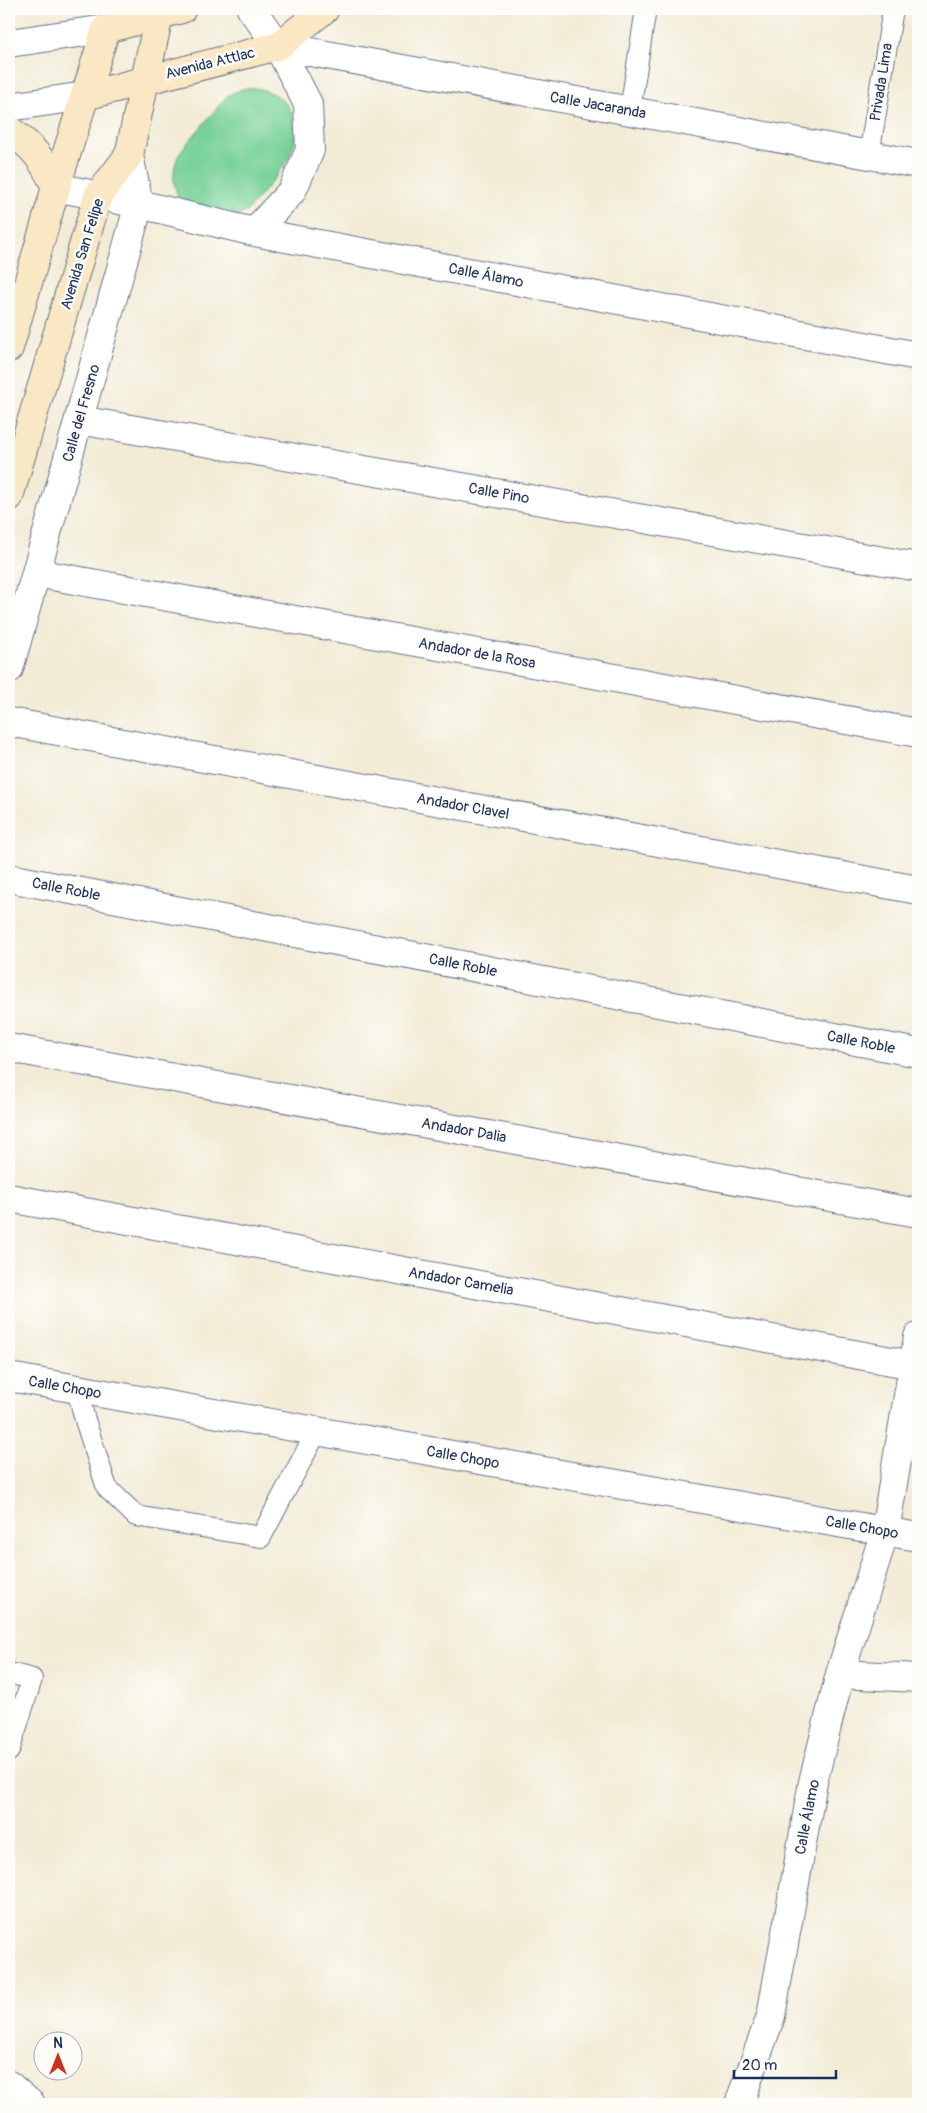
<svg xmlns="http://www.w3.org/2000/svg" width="927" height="2113" viewBox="0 0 927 2113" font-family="Pangolin,sans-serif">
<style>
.green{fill:#78d298;stroke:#4a807b}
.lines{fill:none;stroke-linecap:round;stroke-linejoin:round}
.service-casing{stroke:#667188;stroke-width:22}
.minor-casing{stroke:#667188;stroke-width:30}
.secondary-casing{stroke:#667188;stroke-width:30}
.service{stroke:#fff;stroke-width:20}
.minor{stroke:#fff;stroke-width:28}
.secondary{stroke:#fae7c3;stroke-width:28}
.labels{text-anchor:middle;stroke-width:5;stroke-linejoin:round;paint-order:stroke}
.street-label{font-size:15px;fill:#1b2f5e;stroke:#fdfcf7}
</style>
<rect width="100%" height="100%" fill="#fdfcf7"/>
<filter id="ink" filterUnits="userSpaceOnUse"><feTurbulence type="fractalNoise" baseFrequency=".02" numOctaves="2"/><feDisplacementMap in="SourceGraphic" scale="10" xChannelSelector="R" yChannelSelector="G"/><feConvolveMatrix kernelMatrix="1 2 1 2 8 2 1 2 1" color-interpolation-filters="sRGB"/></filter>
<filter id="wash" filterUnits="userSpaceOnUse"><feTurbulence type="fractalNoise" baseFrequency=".0096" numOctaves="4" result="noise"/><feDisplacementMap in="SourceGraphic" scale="20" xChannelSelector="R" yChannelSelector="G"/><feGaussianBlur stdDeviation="1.12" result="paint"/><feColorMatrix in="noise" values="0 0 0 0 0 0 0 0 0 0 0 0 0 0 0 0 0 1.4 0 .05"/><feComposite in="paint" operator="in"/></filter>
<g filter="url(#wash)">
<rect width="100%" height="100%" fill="#f2ecd6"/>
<path class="green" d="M256,88C272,92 286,98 292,114C308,151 268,184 247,211L239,216L182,204C172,186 171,171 180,152L227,96L242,89Z"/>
</g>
<g filter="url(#ink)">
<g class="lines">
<g class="service-casing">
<path id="service" d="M630,110L646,9
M869,155L893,9
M77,1389L85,1420L107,1488L136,1516L261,1537L317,1431
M9,1673L32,1679L9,1751"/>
</g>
<g class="minor-casing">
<path id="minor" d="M251,9L278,46L308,104L310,150L292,191L254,232
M9,43L106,29
M278,46L918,164
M9,107L85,96
M56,187L139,204L254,232L918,356
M79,420L918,567
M36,573L918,733
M9,669L139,204L129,155
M9,722L918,890
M9,878L918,1053
M9,1048L918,1213
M9,1198L913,1365
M9,1377L918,1537
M840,1674L918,1678
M9,2085L31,2104
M739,2104L771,2016L813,1782L840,1674L885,1531L918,1337"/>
</g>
<g class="secondary-casing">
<path id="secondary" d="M85,96L278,46L325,9
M9,130C35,148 42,159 56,187
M9,348L56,187L106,29L182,9
M9,497L98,196L129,155L159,15"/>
</g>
<use href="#service" class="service"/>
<use href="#minor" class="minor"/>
<use href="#secondary" class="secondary"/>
</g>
</g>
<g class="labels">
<g class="street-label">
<text transform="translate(210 63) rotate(-14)" y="5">Avenida Attlac</text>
<text transform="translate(881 82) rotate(-81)" y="5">Privada Lima</text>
<text transform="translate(598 105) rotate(10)" y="5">Calle Jacaranda</text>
<text transform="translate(82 254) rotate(-73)" y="5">Avenida San Felipe</text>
<text transform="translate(486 275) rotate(11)" y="5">Calle Álamo</text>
<text transform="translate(81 413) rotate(-74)" y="5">Calle del Fresno</text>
<text transform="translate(499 493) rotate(10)" y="5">Calle Pino</text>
<text transform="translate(477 653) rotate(10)" y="5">Andador de la Rosa</text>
<text transform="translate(463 806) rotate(10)" y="5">Andador Clavel</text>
<text transform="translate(66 889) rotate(11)" y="5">Calle Roble</text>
<text transform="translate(463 965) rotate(11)" y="5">Calle Roble</text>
<text transform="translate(861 1042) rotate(11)" y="5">Calle Roble</text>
<text transform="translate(464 1130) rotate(10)" y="5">Andador Dalia</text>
<text transform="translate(461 1281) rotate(10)" y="5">Andador Camelia</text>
<text transform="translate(65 1387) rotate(10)" y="5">Calle Chopo</text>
<text transform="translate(463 1457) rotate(10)" y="5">Calle Chopo</text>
<text transform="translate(862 1527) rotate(10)" y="5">Calle Chopo</text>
<text transform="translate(807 1817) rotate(-79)" y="5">Calle Álamo</text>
</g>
</g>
<rect width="927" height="2113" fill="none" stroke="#fdfcf7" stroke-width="30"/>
<g transform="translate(58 2056)"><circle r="24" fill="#fdfcf7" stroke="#a3aaba"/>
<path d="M0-4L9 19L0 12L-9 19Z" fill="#c8321e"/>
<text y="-8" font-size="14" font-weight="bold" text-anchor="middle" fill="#1b2f5e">N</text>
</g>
<path d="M734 2070v8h102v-8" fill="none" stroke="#1b2f5e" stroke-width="2.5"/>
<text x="742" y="2070" font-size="15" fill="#1b2f5e" stroke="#fdfcf7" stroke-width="4" paint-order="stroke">20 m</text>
</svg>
